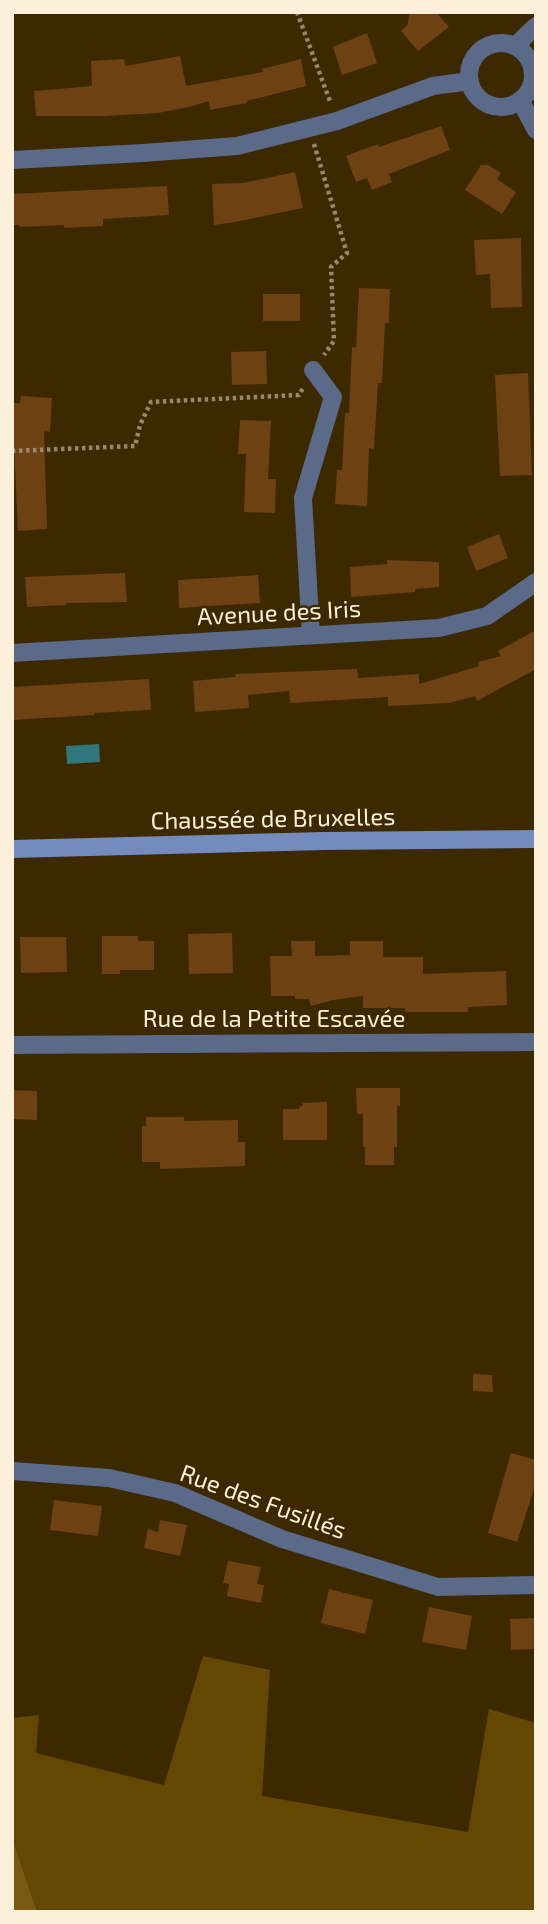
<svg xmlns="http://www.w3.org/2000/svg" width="548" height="1924" viewBox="0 0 548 1924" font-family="'Exo 2',sans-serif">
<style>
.green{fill:#634702}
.forest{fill:#785912}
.water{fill:#31767c}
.building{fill:#6d4112}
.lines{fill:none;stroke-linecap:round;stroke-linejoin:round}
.path{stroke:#988868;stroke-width:4.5;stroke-dasharray:3.5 3.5;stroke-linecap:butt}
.minor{stroke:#5a6a88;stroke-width:18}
.secondary{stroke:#738cbd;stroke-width:18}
.labels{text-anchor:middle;stroke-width:5;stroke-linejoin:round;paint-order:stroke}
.street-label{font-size:24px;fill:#fcf0da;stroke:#3c2900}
</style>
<rect width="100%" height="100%" fill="#3c2900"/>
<path class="green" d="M203,1656L270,1670L262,1796L468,1832L489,1709L536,1723V1912L37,1911L12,1838V1718L39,1715L36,1753L164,1785Z"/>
<path class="forest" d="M12,1838L37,1911L41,1912H12Z"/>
<path class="water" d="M99,744L100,762L67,764L66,746Z"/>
<path class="building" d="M409,12H436L449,27L418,51L401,31L408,24Z
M367,33L377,63L342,75L333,47Z
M180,56L186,86L263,72L262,69L301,59L306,86L247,101V103L210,110L209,101L189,107L158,113L105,116H36L34,91L92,86L91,61L124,59L125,66Z
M441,126L450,150L389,174L392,182L372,190L367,178L356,182L346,156L378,144L379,147Z
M481,165H488L501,173L497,179L516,192L502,214L465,190Z
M295,172L303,208L235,222L214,225L212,184L243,183Z
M167,186L169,215L103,219V226L64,228V225L20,227L19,225H12V194Z
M521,238L522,307L491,308L490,274L476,275L474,240Z
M359,288L390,289L389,323H385L382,383H378L374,449L369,448L367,506L335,504L337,470H342L345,413H349L352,347L356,348Z
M263,294H300V321H263Z
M266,351L267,384L232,385L231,352Z
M528,373L532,475L500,476L495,375Z
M21,396L52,398L50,432L44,431L47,529L18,531L12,403H20Z
M240,420L271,421L268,479H276L275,513L244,512L246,454H238Z
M499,534L508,558L476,571L467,547Z
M387,560L439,562V587L415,589V592L351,597L350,567L387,564Z
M125,573L127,602L66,603V605L27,607L25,577Z
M258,575L260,603L179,608L178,580Z
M536,630V669L477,701L475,696L449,703L388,706V697L290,703L289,691L248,695L249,708L195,712L193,681L235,677L236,674L357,669L358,678L419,674V684L479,666L478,662L501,656L498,651Z
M149,679L151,710L94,713V715L12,720V687Z
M232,933L233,973L189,974L188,934Z
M102,936H138V941H154V970H120V974H102Z
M20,937H66L67,972L21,973Z
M291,941H315V956L350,955V941H383V957H423V974L506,971L507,1005L468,1007V1012H405V1008H363V996L333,1000L311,1006L309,999H295V996H271L270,956H292Z
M356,1088H400V1106H397V1147H394V1165H365V1147H363V1114H357Z
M12,1090L37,1091V1120L12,1119Z
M327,1102V1140H283V1109H299V1107L302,1106L303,1103Z
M146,1117H184V1121L238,1120V1142H245V1166L160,1169V1162H142V1126H146Z
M473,1374L492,1375L493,1392L473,1391Z
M511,1453L536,1460V1482L517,1542L488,1533Z
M54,1500L102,1506L98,1536L50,1530Z
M160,1520L187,1525L180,1556L144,1548L148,1529L158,1532Z
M228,1561L261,1567L257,1584L264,1585L261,1603L227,1596L229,1584L223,1583Z
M329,1589L373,1600L365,1634L321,1623Z
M429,1607L472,1616L466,1650L422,1642Z
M536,1618V1649L511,1650L510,1619Z"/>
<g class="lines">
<path class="path" d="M297,12L331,104
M314,144L347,253L331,267L334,341L324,355
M12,451L135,446L140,425L151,402L299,395L304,386"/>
<path class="minor" d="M469 75a32 32 0 1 1 64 0a32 32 0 1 1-64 0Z
M515,46L536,26
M520,100L536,130
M12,160L143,153L237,146L337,121L433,86L470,81
M311,635L303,498L333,397L313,370
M12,653L439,628L487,616L536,582
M12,1045L536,1042
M12,1471L109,1478L175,1493L282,1539L438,1587L536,1585"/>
<path class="secondary" d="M12,849L324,841L536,839"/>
</g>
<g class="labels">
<g class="street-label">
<text transform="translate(279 613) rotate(-3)" y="8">Avenue des Iris</text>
<text transform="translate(273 819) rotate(-1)" y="8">Chaussée de Bruxelles</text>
<text x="274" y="1027">Rue de la Petite Escavée</text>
<text transform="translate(263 1502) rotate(20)" y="8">Rue des Fusillés</text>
</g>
</g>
<rect width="548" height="1924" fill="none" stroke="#fcf0da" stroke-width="28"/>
</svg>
